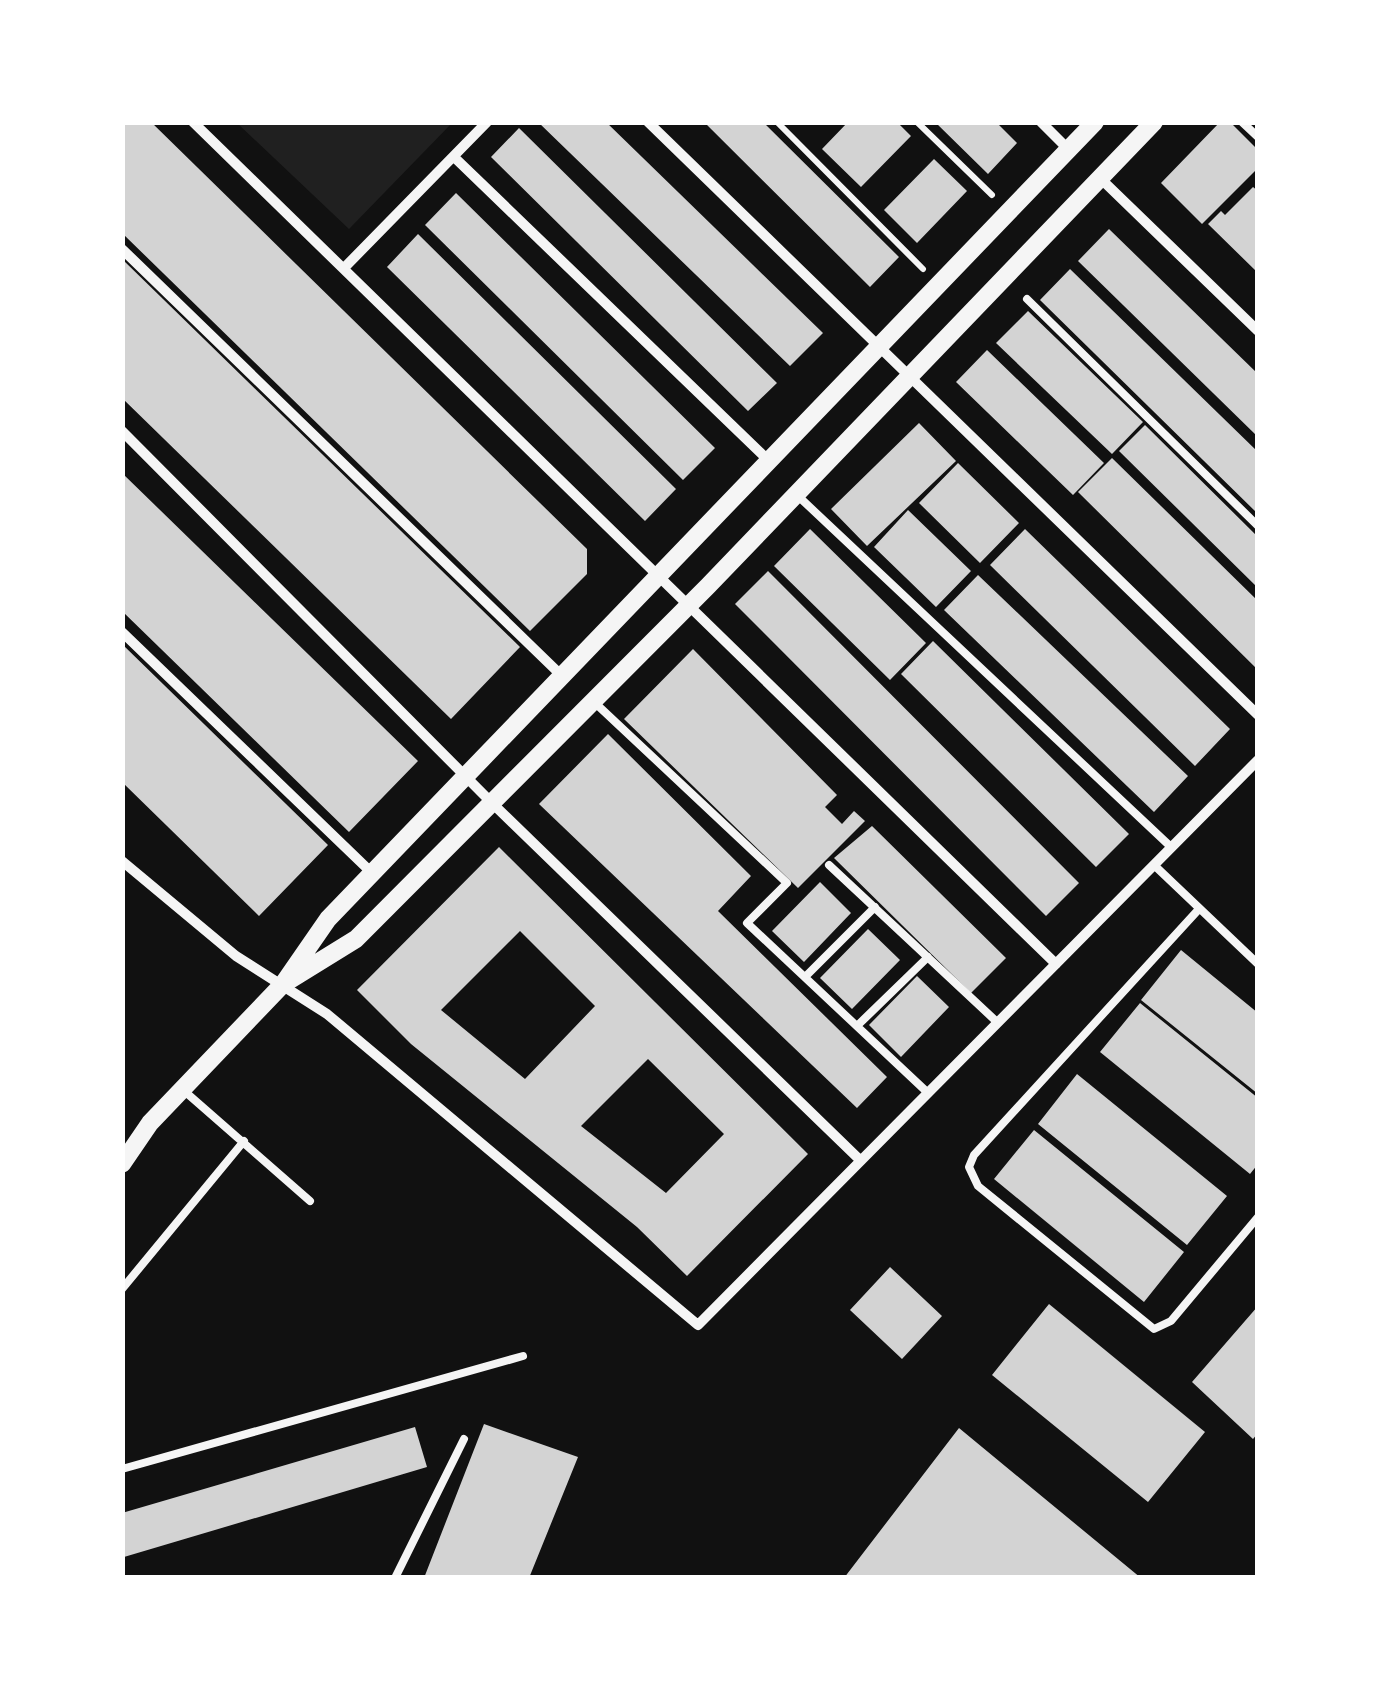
<svg xmlns="http://www.w3.org/2000/svg" width="1380" height="1700" viewBox="0 0 1380 1700" font-family="'Source Serif 4',serif">
<style>
.green{fill:#202020}
.building{fill:#d3d3d3;fill-rule:evenodd}
.lines{fill:none;stroke-linecap:round;stroke-linejoin:round}
.path{stroke:#f5f5f5;stroke-width:6}
.service{stroke:#f5f5f5;stroke-width:8}
.minor{stroke:#f5f5f5;stroke-width:10}
.tertiary{stroke:#f5f5f5;stroke-width:18}
</style>
<rect width="100%" height="100%" fill="#111"/>
<path class="green" d="M237,123H452L349,229Z"/>
<path class="building" d="M122,122H151L587,549V574L530,631L122,233Z
M538,122H606L823,333L790,366Z
M704,122H763L899,257L870,287Z
M848,122H897L911,136L861,187L822,149Z
M935,122H996L1017,143L988,174Z
M1220,122H1230L1258,150V168L1202,224L1161,183Z
M519,128L777,383L748,411L491,157Z
M934,159L967,191L917,243L884,210Z
M1253,187L1258,191V273L1208,224L1221,211L1225,215Z
M456,193L715,448L683,480L425,225Z
M1109,229L1258,374V437L1078,261Z
M418,234L676,489L645,521L387,267Z
M122,259L520,647L451,719L122,398Z
M1070,269L1258,452V514L1040,300Z
M1028,311L1143,422L1112,454L996,343Z
M987,350L1104,463L1073,495L956,382Z
M919,423L956,461L867,546L831,509Z
M1145,425L1258,537V588L1119,451Z
M1112,458L1258,601V670L1078,492Z
M958,463L1019,523L980,563L919,503Z
M122,473L418,761L349,832L122,611Z
M908,510L971,571L936,607L874,547Z
M810,529L926,643L890,680L774,566Z
M1025,529L1230,729L1195,766L990,565Z
M768,571L1079,883L1046,916L735,604Z
M978,575L1188,776L1154,812L944,610Z
M933,641L1129,834L1096,867L901,674Z
M122,644L328,845L259,916L122,782Z
M693,649L837,795L825,807L842,824L854,811L865,821L798,888L624,719Z
M608,734L751,876L718,911L887,1077L857,1108L539,804Z
M872,826L1006,958L971,993L834,858Z
M499,847L808,1154L687,1276L637,1227L411,1044L357,990ZM520,931L595,1006L525,1079L441,1010ZM648,1059L724,1134L666,1193L581,1126Z
M820,882L851,913L804,962L772,931Z
M868,929L900,960L852,1009L820,978Z
M1181,950L1258,1013V1094L1141,1000Z
M917,976L949,1007L901,1057L869,1025Z
M1140,1003L1258,1098V1164L1250,1174L1100,1052Z
M1077,1074L1227,1196L1187,1245L1038,1124Z
M1034,1130L1184,1252L1144,1302L994,1179Z
M890,1267L942,1316L902,1359L850,1310Z
M1049,1304L1205,1432L1148,1502L992,1375Z
M1258,1306V1433L1253,1439L1192,1382Z
M484,1424L578,1457L529,1578H424Z
M415,1427L427,1467L124,1557L122,1513Z
M959,1428L1141,1578H844Z"/>
<g class="lines">
<path class="path" d="M777,122L923,269
M917,122L992,195"/>
<path class="service" d="M1242,122L1258,137
M1027,299L1258,526
M798,496L1171,847
M593,701L787,883L747,923L927,1092
M829,865L997,1022
M1154,865L1258,964
M1199,909L974,1155L969,1167L978,1186L1154,1329L1171,1321L1258,1217
M807,975L875,907
M858,1025L928,957
M182,1089L310,1201
M122,1289L244,1141
M122,1469L523,1356
M395,1578L464,1439"/>
<path class="minor" d="M193,122L1056,964
M648,122L1258,715
M1041,122L1069,150
M454,157L769,461
M1100,178L1258,331
M122,249L562,676
M345,267L487,122
M122,431L491,802L860,1160
M122,632L372,873
M122,861L236,956L327,1014L698,1325L1258,760"/>
<path class="tertiary" d="M288,981L356,939L708,586L1154,122
M122,1164L150,1123L283,984L328,919L1095,122"/>
</g>
<rect width="1380" height="1700" fill="none" stroke="#ffffff" stroke-width="250"/>
</svg>
